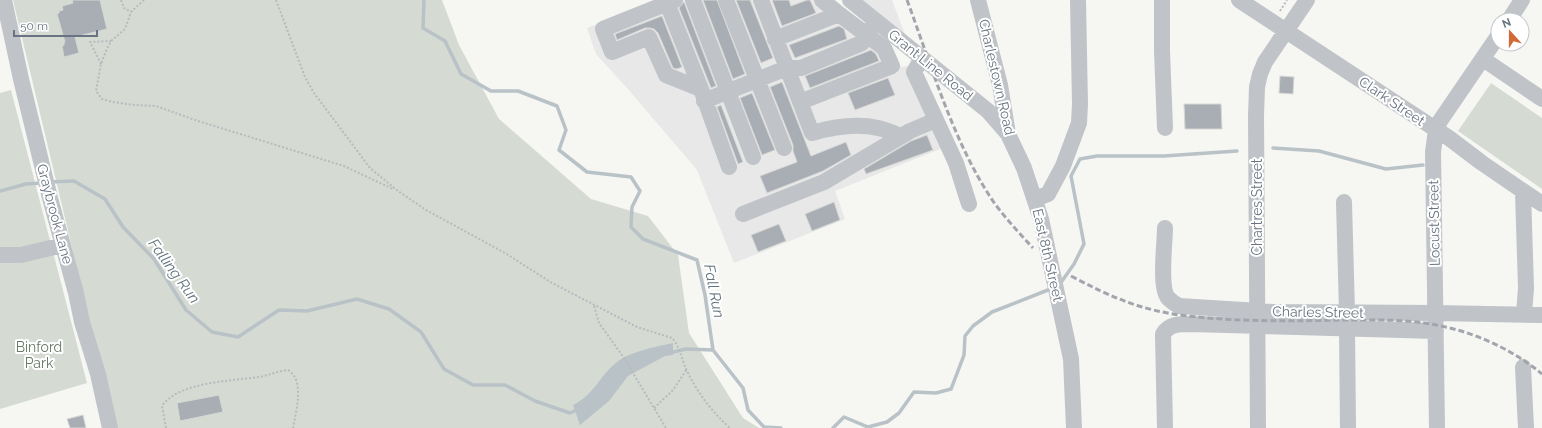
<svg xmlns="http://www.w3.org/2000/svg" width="1542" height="428" viewBox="0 0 1542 428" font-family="Raleway,sans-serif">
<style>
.built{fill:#e7e8e7}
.green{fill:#d5dbd3}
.water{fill:#b9c2c7}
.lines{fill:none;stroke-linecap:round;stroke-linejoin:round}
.stream{stroke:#b9c2c7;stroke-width:3.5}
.building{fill:#a8aeb3;stroke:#d7d8d6}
.path{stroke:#b8babd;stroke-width:2;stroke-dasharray:2 2;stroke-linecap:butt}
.minor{stroke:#c0c3c7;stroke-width:16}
.rail{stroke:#a2a6ac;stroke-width:3;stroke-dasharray:6 3;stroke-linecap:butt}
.labels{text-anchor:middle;stroke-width:4;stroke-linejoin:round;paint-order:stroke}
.street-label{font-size:14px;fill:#687481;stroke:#fff}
.park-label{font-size:14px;fill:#687966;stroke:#fff}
.water-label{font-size:15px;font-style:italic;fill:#64747e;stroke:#fff}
</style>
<rect width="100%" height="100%" fill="#f6f6f3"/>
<path class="built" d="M657,0H832L893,53L901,67L907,66L911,69L921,106L937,129L945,147L835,191L845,219L734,263L697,170L628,89L596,54L587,28Z
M861,0H892L907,40Z"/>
<path class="green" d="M13,0H442L459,45L499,119L591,199L648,216L678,255L689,333L743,418L759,428H115Z
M1491,83L1542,118V189L1458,131Z
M11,90L87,383L0,409V93Z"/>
<path class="water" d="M673,343V355L665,356L628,376L609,401L580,425L573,405C594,395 600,375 617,362C631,351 656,347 673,343Z"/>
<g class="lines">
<path class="stream" d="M424,0L423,28L445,41L461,74L491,91H518L557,106L566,130L559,150L587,172L631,177L640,191L632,207L631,227L643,239L697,260L705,295L713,350L743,388L748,410L764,427L781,428
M1273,148L1319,151L1386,169L1423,165
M50,182L74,181L105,199L123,227L154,259L186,310L212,332L238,337L279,310L307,311L357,299L389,309L421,332L444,369L473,385H505L535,401L570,413L579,409
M0,191L26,184L42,183
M1062,281L1074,264L1084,244L1071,176L1080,159L1097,156H1164L1237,151
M669,353L686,349L713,350
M833,428L844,417L868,427L887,422L899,413L914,392L936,393L951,389L964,355L965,336L973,326L992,312L1048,290"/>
</g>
<path class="building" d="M72,0H100L107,29L75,37L79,53L64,57L62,46L64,45V42H65L57,14L59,13V11L63,10L62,6L73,3Z
M703,0H717L745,74L733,79Z
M736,0H750L773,58L761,63Z
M772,0H789L791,6L807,0H810L816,13L782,26Z
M684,2L716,86L711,88L679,8Z
M662,16L682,67L677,69L673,68L658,33L654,29L650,28H645L617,40L615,34Z
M839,26L844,29L847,39L795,58L789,45Z
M871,50L876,54L879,61L810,88L805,76Z
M1280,76L1294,77L1293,94L1279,93Z
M888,78L895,95L855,110L848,93Z
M782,82L811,156L846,142L851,155L823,171L767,193L760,176L797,162L793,151V145L770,87Z
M752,93L775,150L762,155L740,98Z
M1184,104H1221L1222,129H1185Z
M721,105L743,162L738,164L717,107Z
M927,135L933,150L866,174L864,169L911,141Z
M834,202L840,220L812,231L805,214Z
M779,224L786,241L758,252L751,235Z
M219,395L223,412L180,421L177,403Z
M83,415L86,428H70L67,419Z"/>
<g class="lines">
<path class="path" d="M121,0L124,8L131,12
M144,0L131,12L125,29L111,41L106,51L101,64L96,91L102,99L113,102L134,105L156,106L198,121L344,166L393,189
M276,0L305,77L314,93L370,168L398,191L426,210L505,253L552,283L637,327L672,338C679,345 682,359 686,369C697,392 711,411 730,428
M1280,11L1287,0
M101,64L90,42L111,41
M594,306L599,323L624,358L666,428
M654,408L673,390L687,369
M166,428L162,406C178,382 231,381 258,377C268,376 277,371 288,370C305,380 296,411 293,428"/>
<path class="minor" d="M4,0L21,79L50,198L76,293L82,322L98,374L110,428
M675,0L603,29L612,52L649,37L666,75L701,89L729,167
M693,0L753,157
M726,0L784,148
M761,0L787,68H801L862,43L871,28
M822,0L839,14
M850,0L988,111L1008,134
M978,0L1000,85L1008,134L1024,168L1041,219L1071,359L1074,428
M1162,0V51L1165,128
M1239,0L1449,138L1482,163L1542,204
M667,3L701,89
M1509,20L1522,0
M775,39L839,14L884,48L892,66L800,102
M922,58L914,72L956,163L969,204
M1483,59L1542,99
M704,101L787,68L812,133C833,127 856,123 878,128C886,130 894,133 901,136
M1523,192L1526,288L1524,314
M1035,199L1048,194L1063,166L1079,123L1080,104L1078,0
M1344,202L1347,312
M743,214L824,182L910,131L936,120
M1165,228C1165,243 1159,287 1168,298C1171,301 1175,304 1179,306L1274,312L1436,313L1542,315
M0,255H21L63,245
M1347,329L1348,428
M1523,367L1526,428
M1165,428L1163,334C1169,324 1179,324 1190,324L1436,331
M1258,428L1256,116L1257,87L1260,74L1265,62L1307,0
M1437,428L1433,152L1436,130L1440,121L1498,36"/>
<path class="rail" d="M907,0C932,67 954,145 995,204C1007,220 1020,234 1033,248
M1071,276C1111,297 1142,311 1188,316C1240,322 1293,321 1345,320C1375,320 1406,319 1436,325C1474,332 1512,349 1542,374"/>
</g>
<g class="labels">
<g class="street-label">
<text transform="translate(931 65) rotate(39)" y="5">Grant Line Road</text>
<text transform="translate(997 77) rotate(77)" y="5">Charlestown Road</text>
<text transform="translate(1392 101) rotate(34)" y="5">Clark Street</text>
<text transform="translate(1257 207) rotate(-90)" y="5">Chartres Street</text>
<text transform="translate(55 214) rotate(75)" y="5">Graybrook Lane</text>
<text transform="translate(1434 223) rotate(-91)" y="5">Locust Street</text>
<text transform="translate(1048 255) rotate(77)" y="5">East 8th Street</text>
<text transform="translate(1318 312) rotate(1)" y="5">Charles Street</text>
</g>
<g class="park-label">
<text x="39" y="352">Binford<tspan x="39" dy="16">Park</tspan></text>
</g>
<g class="water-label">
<text transform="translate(174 271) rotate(54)" y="5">Falling Run</text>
<text transform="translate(714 291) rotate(79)" y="5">Fall Run</text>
</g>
</g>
<g transform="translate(1510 32) rotate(339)"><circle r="19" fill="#ffffff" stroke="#c3c7cd"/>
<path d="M0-3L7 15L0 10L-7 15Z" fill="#d26a38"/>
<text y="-6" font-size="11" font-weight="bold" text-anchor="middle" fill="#687481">N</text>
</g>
<path d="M14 30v6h83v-6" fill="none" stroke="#687481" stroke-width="2"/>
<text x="20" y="30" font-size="12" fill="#687481" stroke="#ffffff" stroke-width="3" paint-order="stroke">50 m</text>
</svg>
